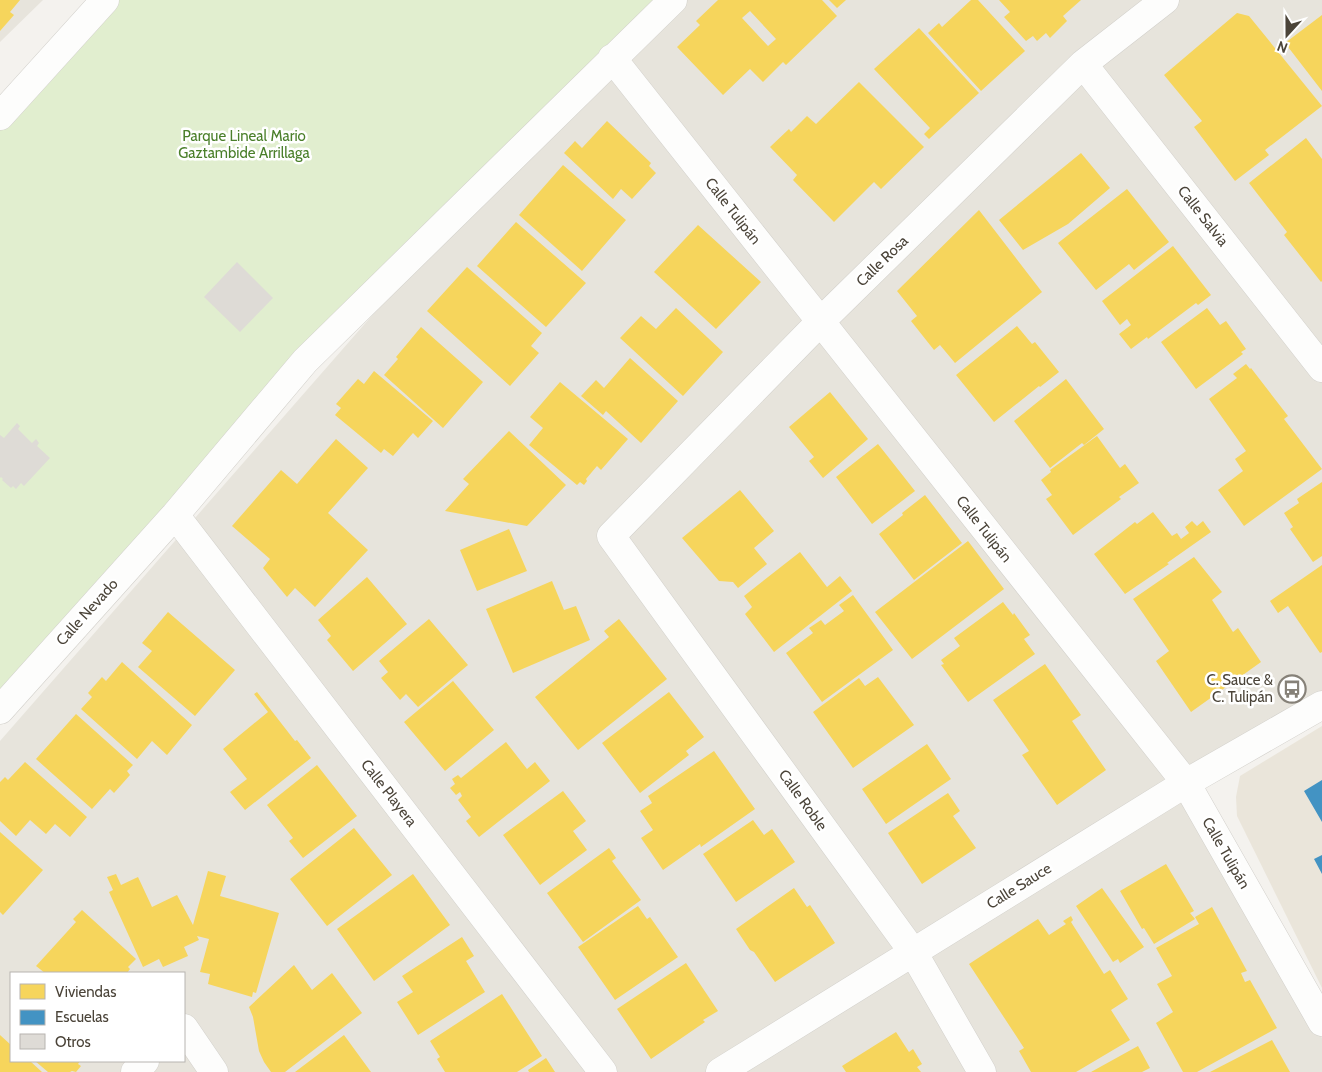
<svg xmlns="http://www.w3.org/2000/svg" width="1322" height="1072" viewBox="0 0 1322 1072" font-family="Cabin,sans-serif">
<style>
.residential{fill:#e7e4dc;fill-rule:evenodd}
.education{fill:#eae5da}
.green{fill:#e1eecf}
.homes{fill:#f6d55c;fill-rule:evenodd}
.schools{fill:#4393c3}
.building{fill:#dedbd6}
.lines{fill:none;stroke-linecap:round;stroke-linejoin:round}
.minor-casing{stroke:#d2d0cb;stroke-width:29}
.minor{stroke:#fdfdfc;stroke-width:28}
.labels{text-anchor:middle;stroke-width:5;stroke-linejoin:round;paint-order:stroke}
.park-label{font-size:15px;fill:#4a7f2a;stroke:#fff}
.street-label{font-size:15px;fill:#4b4439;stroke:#fff}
.poi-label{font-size:15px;fill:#4b4439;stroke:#fff;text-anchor:end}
</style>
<rect width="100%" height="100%" fill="#f4f2ee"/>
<path class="residential" d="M0,0H43L0,42Z
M648,0H1322V700L1194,776L1322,1038V1072H0V741ZM11,973H184V1061H11Z"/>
<path class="education" d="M1322,726V988L1237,816L1236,797L1240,776Z"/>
<path class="green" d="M105,0H673L305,361L0,710V116Z"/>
<path class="homes" d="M0,0H20L10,12L14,15L0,31Z
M718,0H822L837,16L786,65L783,62L763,82L750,69L723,95L677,47L700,25L696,21ZM750,11L776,39L768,46L742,18Z
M829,0H846L837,8Z
M971,0H978L1025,51L981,91L928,33L939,23L942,27Z
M999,0H1081L1063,16L1067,21L1050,38L1046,33L1037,41L1033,36L1026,41L1004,17L1010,12Z
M1237,13L1249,16L1322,106L1265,150L1269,155L1235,181L1194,127L1202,121L1164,75Z
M1322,15V91L1285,43Z
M919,28L979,93L929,139L924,134L930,128L874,69Z
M859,82L924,147L881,189L874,182L834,222L793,180L797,175L770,147L789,129L791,132L807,116L816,124Z
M607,121L651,163L649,166L656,173L632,199L621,189L613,199L564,153L575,141L582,148Z
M1306,138L1322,159V281L1321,282L1284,235L1287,232L1249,183Z
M1081,153L1110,188L1068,224L1023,250L999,220Z
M563,165L626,220L582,271L519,215Z
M1127,189L1169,242L1134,270L1129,264L1096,290L1058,243Z
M979,210L1042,292L955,363L940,345L934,350L911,321L917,316L897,291Z
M516,222L586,283L546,327L477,266Z
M698,225L761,282L716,329L654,272Z
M1173,246L1211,295L1198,305L1196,303L1148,339L1147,337L1131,349L1119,334L1131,325L1127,319L1120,325L1102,301Z
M467,267L542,333L531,346L539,353L510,386L427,311Z
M676,308L723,352L683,396L620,338L641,316L656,329Z
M1207,308L1220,325L1226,321L1246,349L1241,352L1243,354L1196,389L1161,342Z
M1017,326L1032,344L1035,342L1059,372L1040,387L1039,386L994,422L956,375Z
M421,327L483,382L443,428L384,375L398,359L396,357Z
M630,358L678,401L641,443L606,411L603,415L581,396L596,380L604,388Z
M1246,364L1250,369L1251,368L1288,416L1284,419L1322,469L1244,526L1218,490L1243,471L1235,459L1246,451L1209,399L1237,378L1233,374Z
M374,371L433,421L418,438L413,433L393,456L384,449L381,453L335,415L341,408L336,404L358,379L364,384Z
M1066,379L1104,429L1084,445L1082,443L1050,468L1014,421Z
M560,382L628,439L601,470L597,466L586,479L587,481L584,485L580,482L577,485L529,445L543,428L530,417Z
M830,392L868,439L823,478L809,461L814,457L789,427Z
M509,431L566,485L527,526L445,511L469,484L463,479Z
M1097,436L1120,468L1125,464L1139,483L1119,497L1121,499L1073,535L1046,499L1052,495L1041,480L1051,472L1050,470Z
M336,439L368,468L328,513L368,550L315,607L295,588L287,597L263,568L270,559L232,526L281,470L297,484Z
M878,444L915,491L872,524L836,477Z
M1322,482V556L1313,562L1290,529L1293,527L1284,513L1299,503L1297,499Z
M740,490L774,531L754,548L767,564L738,588L733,582L719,581L682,538Z
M925,495L962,543L914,580L879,534L903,515L902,513Z
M1153,512L1172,536L1177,533L1181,539L1189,533L1185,527L1192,521L1197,526L1203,521L1211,532L1167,563L1169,564L1125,594L1094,554L1135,522L1137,524Z
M509,529L527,571L477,591L460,550Z
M968,541L1004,589L912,659L875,612Z
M800,552L827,587L840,576L852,591L774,652L745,614L752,607L744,596Z
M1194,557L1222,592L1212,600L1233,632L1238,628L1261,662L1191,712L1156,661L1169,651L1133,599Z
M1322,565V652L1320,653L1288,606L1278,613L1270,601Z
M367,577L407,624L353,671L327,640L331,636L318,620Z
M552,581L564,610L576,606L590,640L513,673L486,609Z
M853,595L893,650L822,702L786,653L813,633L809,628L821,620L825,625L844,611L839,605Z
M1003,602L1013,615L1014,613L1030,635L1024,639L1035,654L968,702L941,665L944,664L941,660L960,646L954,638Z
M168,612L235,670L195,716L138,667L152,651L142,643Z
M429,619L468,665L418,707L406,694L400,700L381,678L388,672L379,661Z
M619,619L667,679L578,750L535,697L609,637L604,631Z
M122,662L192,725L167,755L152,741L137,759L81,709L92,697L88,693L102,677L106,681Z
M1045,664L1081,715L1072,721L1106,770L1057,805L1022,755L1029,751L993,700Z
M878,677L914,725L853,768L813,712L859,678L865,686Z
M453,681L494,730L445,771L404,722Z
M257,692L295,741L297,740L311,758L245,810L230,792L247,779L223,749L268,712L254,694Z
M669,692L704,737L686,751L689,755L640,793L602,743Z
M76,714L133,765L127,771L130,775L114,793L110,789L92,809L36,759Z
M506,742L527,769L535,762L550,781L479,837L466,821L471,817L458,800L462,796L460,792L456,795L450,788L455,784L452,779L458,775L461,778Z
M927,744L951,779L886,824L862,789Z
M714,751L755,809L701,847L700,844L663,870L641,838L653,830L640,811L652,803L648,796Z
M25,762L87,817L70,837L55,824L46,834L30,820L16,836L0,821V782L5,777L8,780Z
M317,765L357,816L303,858L289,841L293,838L267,805Z
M563,791L586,821L573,831L587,850L540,885L503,835Z
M948,793L960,811L953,816L976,848L922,884L888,833Z
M753,820L764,835L772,829L795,862L736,902L703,854Z
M354,828L392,875L327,926L290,879Z
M0,832L43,870L3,915L0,912Z
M609,848L616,858L612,861L641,900L583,942L547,893Z
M1166,864L1194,911L1190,913L1195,919L1154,944L1144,928L1142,929L1120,891Z
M208,871L226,876L220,896L279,913L256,993L253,992L252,997L208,984L210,974L200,972L209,939L197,936L199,940L184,947L188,956L163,967L159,959L143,967L109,892L113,890L107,877L116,874L121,885L138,877L152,907L177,895L193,925Z
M413,874L450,925L374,981L337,929Z
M794,888L807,907L810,905L835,943L775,982L754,952L750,950L736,929Z
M1102,888L1144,947L1120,963L1118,959L1113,962L1076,906Z
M638,906L647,919L650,917L678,957L615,1000L578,947Z
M1212,907L1247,971L1241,973L1245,982L1250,980L1277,1028L1197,1072H1183L1156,1023L1173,1012L1157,984L1172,976L1156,948L1199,924L1195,917Z
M82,910L136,959L128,967L130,969L127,973H45L36,966L76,922L73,919Z
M1071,916L1073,920L1071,922L1104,974L1110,970L1128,999L1111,1010L1130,1040L1076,1072H1031L1019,1051L1024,1048L969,964L1038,919L1049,935L1066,924L1063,921Z
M462,937L474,956L466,961L485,992L418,1035L397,1002L413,992L402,976Z
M686,963L718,1011L703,1020L705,1022L651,1059L617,1009Z
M294,965L312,990L332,973L362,1013L285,1072H271L264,1062L259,1051L253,1017L249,1007Z
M502,994L542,1056L517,1072H445L437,1059L440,1057L430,1041Z
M896,1032L909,1052L913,1049L922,1064L917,1067L921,1072H846L842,1066Z
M0,1035L11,1045V1061H30L42,1072H0Z
M344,1035L371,1072H295Z
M1272,1040L1290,1072H1210Z
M1138,1046L1150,1068L1142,1072H1091Z
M546,1058L555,1072H529L528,1070Z
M35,1061H80L78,1064L81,1066L76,1072L72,1071L70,1072H48Z"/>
<path class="schools" d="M1322,780V822L1304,791Z
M1322,855V874L1314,859Z"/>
<path class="building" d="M237,262L273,298L240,332L204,297Z
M17,423L20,426L18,429L32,443L36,439L39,443L37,446L50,458L24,486L21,483L16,489L13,486L11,488L2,480L3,479L1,477L0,478V435L4,438Z"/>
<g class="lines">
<g class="minor-casing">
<path id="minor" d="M612,58L1186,783L1322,1022
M1083,64L1322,368
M0,116L105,0
M175,515L603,1072
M0,710L175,515L305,361L673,0
M184,1028L214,1072
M135,1072L145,1061
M720,1072L1186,783L1322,705
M982,1072L913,952L611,536L820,322L1083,64L1165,0"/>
</g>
<use href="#minor" class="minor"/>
</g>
<defs>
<g id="bus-ring" transform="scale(1.4375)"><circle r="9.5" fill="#fff" stroke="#868178" stroke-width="1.5"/><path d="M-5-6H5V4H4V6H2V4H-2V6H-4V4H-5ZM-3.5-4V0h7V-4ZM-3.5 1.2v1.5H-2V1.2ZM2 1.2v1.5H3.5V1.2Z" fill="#868178"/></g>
</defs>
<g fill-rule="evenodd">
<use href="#bus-ring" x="1292" y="689"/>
</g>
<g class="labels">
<g class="park-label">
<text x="244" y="141">Parque Lineal Mario<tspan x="244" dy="17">Gaztambide Arrillaga</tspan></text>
</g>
<g class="street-label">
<text transform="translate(733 211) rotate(52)" y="5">Calle Tulipán</text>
<text transform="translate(1203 216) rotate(52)" y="5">Calle Salvia</text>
<text transform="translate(882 261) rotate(-44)" y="5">Calle Rosa</text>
<text transform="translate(984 529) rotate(52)" y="5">Calle Tulipán</text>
<text transform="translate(87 612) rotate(-48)" y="5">Calle Nevado</text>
<text transform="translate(389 793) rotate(52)" y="5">Calle Playera</text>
<text transform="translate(803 800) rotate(54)" y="5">Calle Roble</text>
<text transform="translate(1226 853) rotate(60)" y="5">Calle Tulipán</text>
<text transform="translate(1019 886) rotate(-32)" y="5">Calle Sauce</text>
</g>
<g class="poi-label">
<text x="1273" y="685">C. Sauce &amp;<tspan x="1273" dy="17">C. Tulipán</tspan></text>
</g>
</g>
<rect x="10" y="972" width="175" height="90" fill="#ffffff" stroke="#b7b4b0"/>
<rect x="20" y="984" width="25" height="15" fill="#f6d55c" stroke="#b7b4b0"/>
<text x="55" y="997" font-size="15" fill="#4b4439">Viviendas</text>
<rect x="20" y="1010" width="25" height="15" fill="#4393c3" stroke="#b7b4b0"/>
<text x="55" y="1022" font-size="15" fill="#4b4439">Escuelas</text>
<rect x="20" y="1034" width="25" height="15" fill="#dedbd6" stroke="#b7b4b0"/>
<text x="55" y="1047" font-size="15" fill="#4b4439">Otros</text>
<g transform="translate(1287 35) rotate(201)" stroke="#ffffff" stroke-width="4" paint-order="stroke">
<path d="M0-4L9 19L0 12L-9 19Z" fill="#4b4439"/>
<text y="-8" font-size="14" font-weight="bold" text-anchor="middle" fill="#4b4439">N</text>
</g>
</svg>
